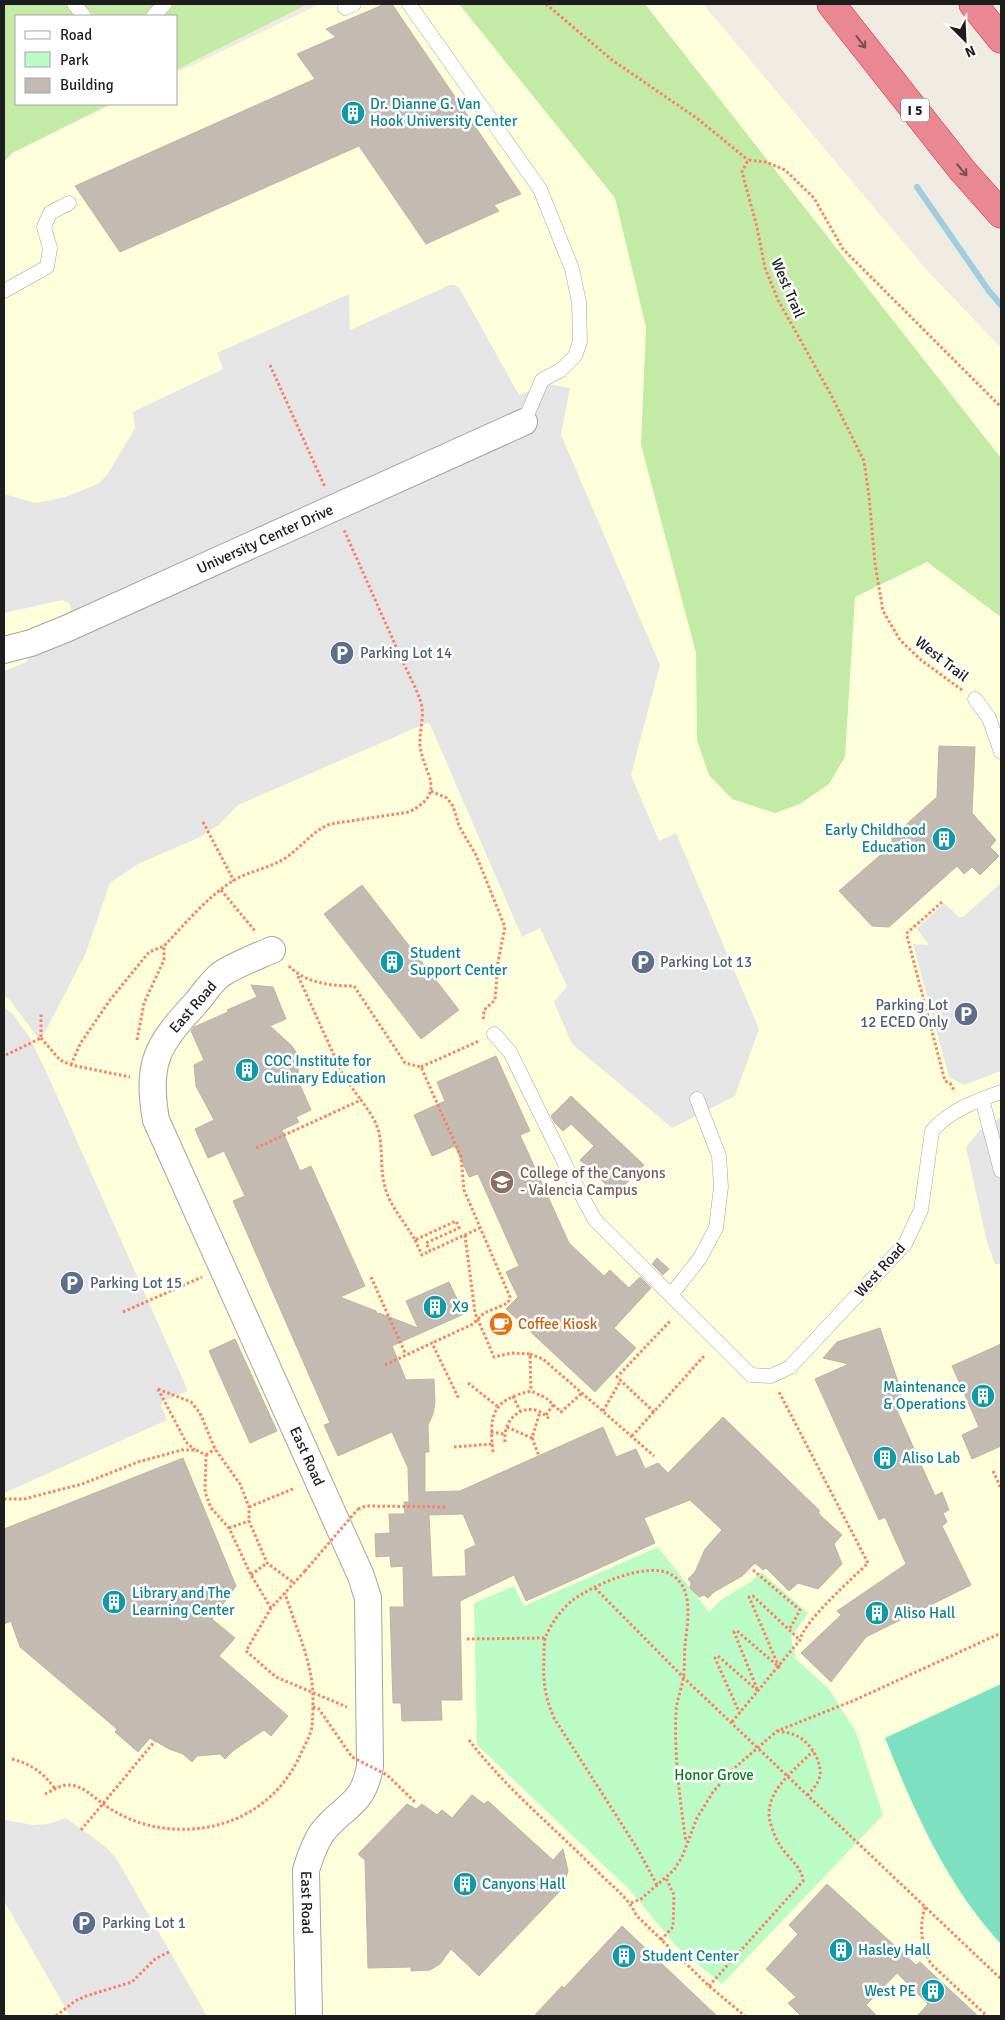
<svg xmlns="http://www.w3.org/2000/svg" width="1005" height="2020" viewBox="0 0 1005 2020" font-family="Signika,sans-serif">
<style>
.education{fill:#fdffdb}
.grass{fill:#c3eba6}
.park{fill:#bdfbc6}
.pitch{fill:#7de1c1}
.parking{fill:#e5e5e5}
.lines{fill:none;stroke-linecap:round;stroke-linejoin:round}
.stream{stroke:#a1ccde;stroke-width:6}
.building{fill:#c3bab2;stroke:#c1b3a4;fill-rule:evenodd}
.lane-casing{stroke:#a4a4a4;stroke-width:15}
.street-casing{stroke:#a4a4a4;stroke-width:28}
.highway-casing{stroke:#df1e52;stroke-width:29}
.path{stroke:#fe7e64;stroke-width:3;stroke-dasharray:2.5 2.5;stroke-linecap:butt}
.lane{stroke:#fff;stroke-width:14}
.street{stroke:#fff;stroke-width:26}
.highway{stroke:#e98792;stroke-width:28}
.path-bridge{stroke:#fe7e64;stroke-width:3;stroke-dasharray:2.5 2.5;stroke-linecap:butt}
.oneway{stroke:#794d52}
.labels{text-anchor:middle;stroke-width:5;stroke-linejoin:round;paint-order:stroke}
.shield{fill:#fff;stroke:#616161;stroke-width:1}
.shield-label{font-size:14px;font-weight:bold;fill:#1d1d1d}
.culture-label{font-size:15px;fill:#0d838f;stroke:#fff;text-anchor:start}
.street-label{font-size:15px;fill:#1d1d1d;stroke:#fff}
.service-label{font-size:15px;fill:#4e5e75;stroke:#fff;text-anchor:start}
.education-label{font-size:15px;fill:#785e54;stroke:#fff;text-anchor:start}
.food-label{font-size:15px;fill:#c56008;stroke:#fff;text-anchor:start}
.park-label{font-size:15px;fill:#077f1a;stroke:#fff}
</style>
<rect width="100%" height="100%" fill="#efebe2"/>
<path class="education" d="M320,4H703L924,267L1001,348V2016H4V162L12,153L114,104H176V73Z"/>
<path class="grass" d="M4,4H308L176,70V16H16V104H110L12,153L4,162Z
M459,4H645L1001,458V617L927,562L855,597L845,757L829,784L800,804L775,813L732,799L709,775L697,740L696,653L641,445L646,327L615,198Z"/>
<path class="park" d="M658,1547L709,1612L721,1600L752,1581L761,1572L808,1613L791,1637L796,1659L829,1689L856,1732L883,1815L722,1984L677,1947L631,1891L477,1745L474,1603L514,1586L524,1606Z"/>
<path class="pitch" d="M1001,1684V1944C947,1886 914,1811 885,1738Z"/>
<path class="parking" d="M450,285H455L460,289L519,395L547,384L570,388L561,435L660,665L631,775L659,841L676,833L759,1029L735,1096L672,1128L572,1044L554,1002L567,986L540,928L522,937L429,722L238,805L219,825L198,838L138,864L110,883L85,955L44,1034L39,1039L9,999L4,996V671L27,662L31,643L26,632L71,611L70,604L63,600L4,613V494L36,503L65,497L98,484L107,475L135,428L133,412L223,369L217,353L349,294L350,330Z
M1001,883V1071L964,1085L949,1077L913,944L929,945L917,929L944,903L959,917H963Z
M4,1007L13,1014L30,1038L45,1069L188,1391L163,1401L161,1406L167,1420L4,1493Z
M1001,1117V1264H995L987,1242L966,1147L979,1131Z
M66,1818L106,1847L116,1858L207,2016H70L4,1901V1820L33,1825L48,1824Z"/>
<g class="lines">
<path class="stream" d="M917,187L989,291L1001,305"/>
</g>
<path class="building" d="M385,4H392L521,194L494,205L499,211L426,244L359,146L120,252L75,186L315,79L297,54L336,37L326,29Z
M939,746L975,747L972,813L996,840L990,847L999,856L980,875L972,867L964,874L957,866L889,927L872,926L839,891L892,845V837L937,797Z
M362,885L459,1010L421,1039L324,914Z
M251,985L273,987L286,1019L270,1026L292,1046L296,1052L299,1067L297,1078L311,1110L296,1117L299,1122L282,1130L300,1171L311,1166L365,1286L340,1297L376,1311L377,1314L379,1313L418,1328L406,1301L449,1282L464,1314L392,1346L406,1380L434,1379L435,1402L433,1414L428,1425L429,1452H425V1492L460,1491L603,1427L616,1457L636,1449L645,1469L658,1463L668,1473L723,1417L820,1511L818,1512L821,1516L842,1535L834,1544L842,1564L818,1589L798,1583L789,1591L766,1568L763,1570L755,1563L742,1576L714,1592L708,1598L704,1595L699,1597L690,1588L691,1583L688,1579L695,1572L705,1549L722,1530L690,1500L644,1518L655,1543L526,1601L514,1575L460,1601L462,1700H441L442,1720L402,1721L401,1703H393L390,1607H404L403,1566L391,1567L390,1556L376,1557L375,1534L390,1533L389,1514H405L404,1502H409L408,1468L392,1432L338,1456L324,1425L330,1423L233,1201L245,1196L224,1151L208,1158L195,1129L214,1120L196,1086L194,1065L204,1060L191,1031L194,1027L228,1012L227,1010L257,997ZM463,1514L476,1545L465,1550L466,1576L432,1577L429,1515Z
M496,1056L530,1131L520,1135L569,1243L604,1276L610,1270L629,1288L640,1277L651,1288L614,1328L636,1348L595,1392L506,1309L518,1297L506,1272L519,1266L478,1174L469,1177L455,1146L432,1156L414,1115L445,1101L437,1082Z
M571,1096L644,1165L616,1194L580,1160L594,1146L571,1124L563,1131L555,1123L551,1116Z
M657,1258L669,1269L663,1275L652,1264Z
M880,1328L902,1394L897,1397L900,1404L895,1406L935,1496L942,1492L949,1510L943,1513L947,1522L942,1526L971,1585L866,1637L831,1682L801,1653L841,1615L837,1611L906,1564L885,1517L879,1520L815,1379L849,1364L823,1358L837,1342Z
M235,1339L277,1431L250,1443L209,1351Z
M1001,1344V1446L972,1459L962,1435L979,1427L952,1366Z
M183,1458L236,1586L212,1619L235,1638L219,1656L288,1716L271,1736L264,1730L234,1750L225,1759L220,1754L197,1756L192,1762L183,1754L169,1749L150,1738L138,1752L115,1732L117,1729L20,1647L11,1621L4,1624V1529Z
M472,1795L484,1804L488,1801L553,1860L563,1849L568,1871L562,1889L479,1976L451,1949L440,1964L430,1970L411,1971V1967L368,1968L365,1860L358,1854L407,1804L416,1809L422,1804L437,1815L442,1810L452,1818Z
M827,1884L916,1965L920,1962L978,2016H917L928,2004L897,1973L866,2005L877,2016H801L788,2003L796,1997L766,1969L798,1934L789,1925Z
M622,1926L717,2016H534L562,1986L564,1988Z"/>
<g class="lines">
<g class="lane-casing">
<path id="lane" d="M74,4L84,16
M409,4L540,189L572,269L579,302L580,342L575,356L561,370L542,380L524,422
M345,8L354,4
M153,16L165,4
M4,291L47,267L50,248L44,227L50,213L69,203
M975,699L989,718L1001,752
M494,1034L510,1052L572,1178L595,1220L751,1375L771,1376L790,1367L905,1244L921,1210L932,1131C948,1111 978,1100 1001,1092
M982,1099L1001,1171
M671,1295L700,1258L716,1228L721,1187L719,1156L697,1099"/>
</g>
<g class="street-casing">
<g id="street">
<path id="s1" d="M4,650L31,643L68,628L524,422"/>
<path id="s2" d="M272,950C256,957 234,965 220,975C211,982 203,995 195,1004C157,1045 146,1063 156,1120L361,1576L368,1598L370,1766C363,1808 342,1805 321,1834C314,1845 310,1857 306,1870L309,2016"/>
</g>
</g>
<g class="highway-casing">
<path id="highway" d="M831,4L962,170L1001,214
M973,4L1001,39"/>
</g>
<path class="path" d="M546,4L612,60L698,119L748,160
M270,365L325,487
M962,690L921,660L900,640L883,611L875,564L869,496L864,461L830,393L778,300L765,268L757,227L742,172L748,160L766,162L785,170L814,198L843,249L1001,407
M431,791L447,798L453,806L459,826L476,855L505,927L498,962L495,1000L484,1010L483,1021
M203,822L234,881
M221,890L255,931
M942,902L907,933V936L945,1081L950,1083L955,1092
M289,966C305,983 331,986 354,986L405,1063L421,1067L461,1157L464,1190L510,1297L508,1303L484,1313L473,1324L432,1343
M298,976L344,1077L361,1100
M41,1038L60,1060L71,1065L130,1077
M137,1040L144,1003L164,960V946C186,923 207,897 234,880C250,871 269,868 284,859C301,848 311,832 330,824L409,812C449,791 423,775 420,745C419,732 425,715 421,703C416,686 405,668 398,651C380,611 362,570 344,530
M6,1055L41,1038V1012
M71,1065L80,1044L110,1000L149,952L164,946
M421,1067L479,1041
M256,1148L361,1100C368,1110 376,1120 379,1133C383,1151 380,1170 385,1187C390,1207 405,1222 415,1240L456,1221L459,1228L426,1243L430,1251L480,1228
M465,1235L475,1313L494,1357L512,1353L530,1354L531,1391
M415,1240L422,1255L430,1251
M371,1277L406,1355
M123,1312L202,1277
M530,1354L543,1359L654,1456
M385,1365L432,1343L459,1399
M468,1383L497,1406
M158,1389L191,1402L200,1413L215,1449L240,1484L249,1507V1521L267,1563L294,1583
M158,1389L186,1442L195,1450
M513,1396L520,1411
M603,1411L621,1380
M654,1412L617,1377L671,1320
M546,1415L554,1404
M507,1427L532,1438L540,1412
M491,1432L504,1434
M632,1436L705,1355
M532,1438L539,1456
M505,1442C502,1415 531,1397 550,1420
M454,1447L492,1444
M493,1452C489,1414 492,1400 531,1391L546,1398L561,1412L582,1393
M206,1455L215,1449
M993,1471L1001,1488
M4,1499H24L82,1484L138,1462L182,1450H196L206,1455L205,1492L211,1508L229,1528L251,1575L271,1608
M249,1507L295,1488
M358,1509L366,1506L445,1507
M229,1528L249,1521
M753,1570L800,1610L789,1630
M305,1571L271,1608L246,1651L276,1677L347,1707
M251,1575L267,1563
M595,1588L684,1678L1001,1979
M467,1639L545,1638
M740,1714L715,1658L718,1656L758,1691L734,1632L737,1631L779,1667L749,1597L753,1596L800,1640
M732,1722L800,1640C804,1621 852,1579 868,1563L778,1390
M777,1731C784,1732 791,1733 797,1736C810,1742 822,1761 820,1776C818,1784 812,1790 807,1796
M469,1740C507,1790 557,1830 601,1875C614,1888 629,1898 636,1915L709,1986L745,2016
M12,1759C31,1764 44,1773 55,1789
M45,1794C52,1791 62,1784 70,1785C83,1786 92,1796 102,1803C118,1815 138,1824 157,1827C220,1838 278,1809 302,1751C306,1743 311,1734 312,1726C313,1716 313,1705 313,1695C312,1661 295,1626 285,1593
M81,1830L155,1741
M657,1885L637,1848L554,1718C544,1694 543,1680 544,1655C544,1649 544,1641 546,1636C551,1624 562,1608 573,1600C593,1585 649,1560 672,1575C695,1590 687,1623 685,1646C684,1657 685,1669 683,1680C681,1691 676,1702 676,1713C674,1755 680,1801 686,1842
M631,1903L641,1899L674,1870L682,1857L697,1818L713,1792L731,1771L777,1731L855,1700L1001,1633
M925,1907C919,1927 921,1945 931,1964L987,2016
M661,1940L673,1927L674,1895L666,1878
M709,1986L803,1881C802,1869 793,1862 785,1852C779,1845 775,1837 772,1828C759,1795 792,1773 813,1751
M56,2016L75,2001L86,1996L132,1982L155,1959L169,1952"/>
<use href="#lane" class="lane"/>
<use href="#street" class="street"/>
<use href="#highway" class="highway"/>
<path class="path-bridge" d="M305,1571L358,1509
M313,1707L319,1709L352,1757L387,1775L416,1803"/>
</g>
<defs><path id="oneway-shaft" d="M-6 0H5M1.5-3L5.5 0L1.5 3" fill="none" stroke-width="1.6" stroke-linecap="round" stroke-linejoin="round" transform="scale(1.25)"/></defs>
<g class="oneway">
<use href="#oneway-shaft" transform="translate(861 42) rotate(52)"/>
<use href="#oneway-shaft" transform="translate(962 170) rotate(50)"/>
</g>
<defs>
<g id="building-disc" transform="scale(1.25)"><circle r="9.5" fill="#0f9aa8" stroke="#fff"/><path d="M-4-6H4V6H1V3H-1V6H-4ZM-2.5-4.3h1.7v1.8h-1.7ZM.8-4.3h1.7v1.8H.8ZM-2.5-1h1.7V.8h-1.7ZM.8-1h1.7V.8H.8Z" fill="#fff"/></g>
<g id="parking-disc" transform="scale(1.25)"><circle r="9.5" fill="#5c6f8a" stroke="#fff"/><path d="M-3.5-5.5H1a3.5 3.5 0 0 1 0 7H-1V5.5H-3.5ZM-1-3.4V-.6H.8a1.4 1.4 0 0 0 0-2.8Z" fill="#fff"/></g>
<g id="university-disc" transform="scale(1.25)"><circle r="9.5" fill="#8d6e63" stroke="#fff"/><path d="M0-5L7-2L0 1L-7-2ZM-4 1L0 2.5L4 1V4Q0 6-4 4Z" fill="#fff"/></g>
<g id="cafe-disc" transform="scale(1.25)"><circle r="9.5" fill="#e8710a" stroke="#fff"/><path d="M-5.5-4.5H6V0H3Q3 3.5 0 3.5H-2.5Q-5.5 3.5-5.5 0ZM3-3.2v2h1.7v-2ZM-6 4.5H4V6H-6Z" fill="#fff"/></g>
</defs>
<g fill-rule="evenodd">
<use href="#building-disc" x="353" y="113"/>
<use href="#parking-disc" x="342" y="653"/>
<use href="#building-disc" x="944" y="839"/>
<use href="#building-disc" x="392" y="962"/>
<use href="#parking-disc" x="643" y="962"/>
<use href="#parking-disc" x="966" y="1014"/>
<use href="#building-disc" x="247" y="1070"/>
<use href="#university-disc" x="502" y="1182"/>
<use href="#parking-disc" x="72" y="1283"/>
<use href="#building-disc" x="435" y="1307"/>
<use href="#cafe-disc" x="501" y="1324"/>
<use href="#building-disc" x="983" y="1396"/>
<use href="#building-disc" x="885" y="1458"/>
<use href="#building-disc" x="114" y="1602"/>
<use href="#building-disc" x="877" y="1613"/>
<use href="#building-disc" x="465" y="1884"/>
<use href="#parking-disc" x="84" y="1923"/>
<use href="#building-disc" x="841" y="1950"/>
<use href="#building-disc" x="624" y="1956"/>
<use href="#building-disc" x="933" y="1991"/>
</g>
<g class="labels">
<rect class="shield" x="901" y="98.5" width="28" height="23" rx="4"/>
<g class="shield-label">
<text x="915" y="115">I 5</text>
</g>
<g class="culture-label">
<text x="370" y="109">Dr. Dianne G. Van<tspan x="370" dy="17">Hook University Center</tspan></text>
<text x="926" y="835" text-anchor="end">Early Childhood<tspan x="926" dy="17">Education</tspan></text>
<text x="410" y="958">Student<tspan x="410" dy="17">Support Center</tspan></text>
<text x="264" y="1066">COC Institute for<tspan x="264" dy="17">Culinary Education</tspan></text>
<text x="452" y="1312">X9</text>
<text x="966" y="1392" text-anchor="end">Maintenance<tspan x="966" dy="17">&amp; Operations</tspan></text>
<text x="902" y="1463">Aliso Lab</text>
<text x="132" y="1598">Library and The<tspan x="132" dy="17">Learning Center</tspan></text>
<text x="894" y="1618">Aliso Hall</text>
<text x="482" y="1889">Canyons Hall</text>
<text x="858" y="1955">Hasley Hall</text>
<text x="642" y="1961">Student Center</text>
<text x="916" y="1996" text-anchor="end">West PE</text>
</g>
<g class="street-label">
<text transform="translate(788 288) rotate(67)" y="5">West Trail</text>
<text dy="5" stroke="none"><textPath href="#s1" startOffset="284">University Center Drive</textPath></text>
<text transform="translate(942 659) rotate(38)" y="5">West Trail</text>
<text transform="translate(193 1007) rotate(-49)" y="5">East Road</text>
<text transform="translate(880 1270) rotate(-48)" y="5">West Road</text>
<text dy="5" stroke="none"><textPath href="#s2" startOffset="594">East Road</textPath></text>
<text dy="5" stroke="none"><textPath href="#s2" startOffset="1074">East Road</textPath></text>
</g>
<g class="service-label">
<text x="360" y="658">Parking Lot 14</text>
<text x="660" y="967">Parking Lot 13</text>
<text x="948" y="1010" text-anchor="end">Parking Lot<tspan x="948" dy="17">12 ECED Only</tspan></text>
<text x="90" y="1288">Parking Lot 15</text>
<text x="102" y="1928">Parking Lot 1</text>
</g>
<g class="education-label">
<text x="520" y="1178">College of the Canyons<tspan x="520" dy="17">- Valencia Campus</tspan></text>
</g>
<g class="food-label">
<text x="518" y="1329">Coffee Kiosk</text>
</g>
<g class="park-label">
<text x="714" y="1780">Honor Grove</text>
</g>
</g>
<rect width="1005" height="2020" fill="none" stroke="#1d1d1d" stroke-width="10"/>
<rect x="15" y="15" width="162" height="90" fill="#ffffff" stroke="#a5a5a5"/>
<rect x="25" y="31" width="25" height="8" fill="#ffffff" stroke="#a5a5a5"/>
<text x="60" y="40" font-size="15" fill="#1d1d1d">Road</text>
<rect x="25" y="52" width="25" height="15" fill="#bdfbc6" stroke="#a5a5a5"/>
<text x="60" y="65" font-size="15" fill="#1d1d1d">Park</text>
<rect x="25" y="78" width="25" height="15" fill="#c3bab2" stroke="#a5a5a5"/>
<text x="60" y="90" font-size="15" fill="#1d1d1d">Building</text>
<g transform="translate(965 40) rotate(156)" stroke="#ffffff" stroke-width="4" paint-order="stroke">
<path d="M0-4L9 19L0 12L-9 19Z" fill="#1d1d1d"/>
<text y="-8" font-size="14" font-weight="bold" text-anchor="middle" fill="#1d1d1d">N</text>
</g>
</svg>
